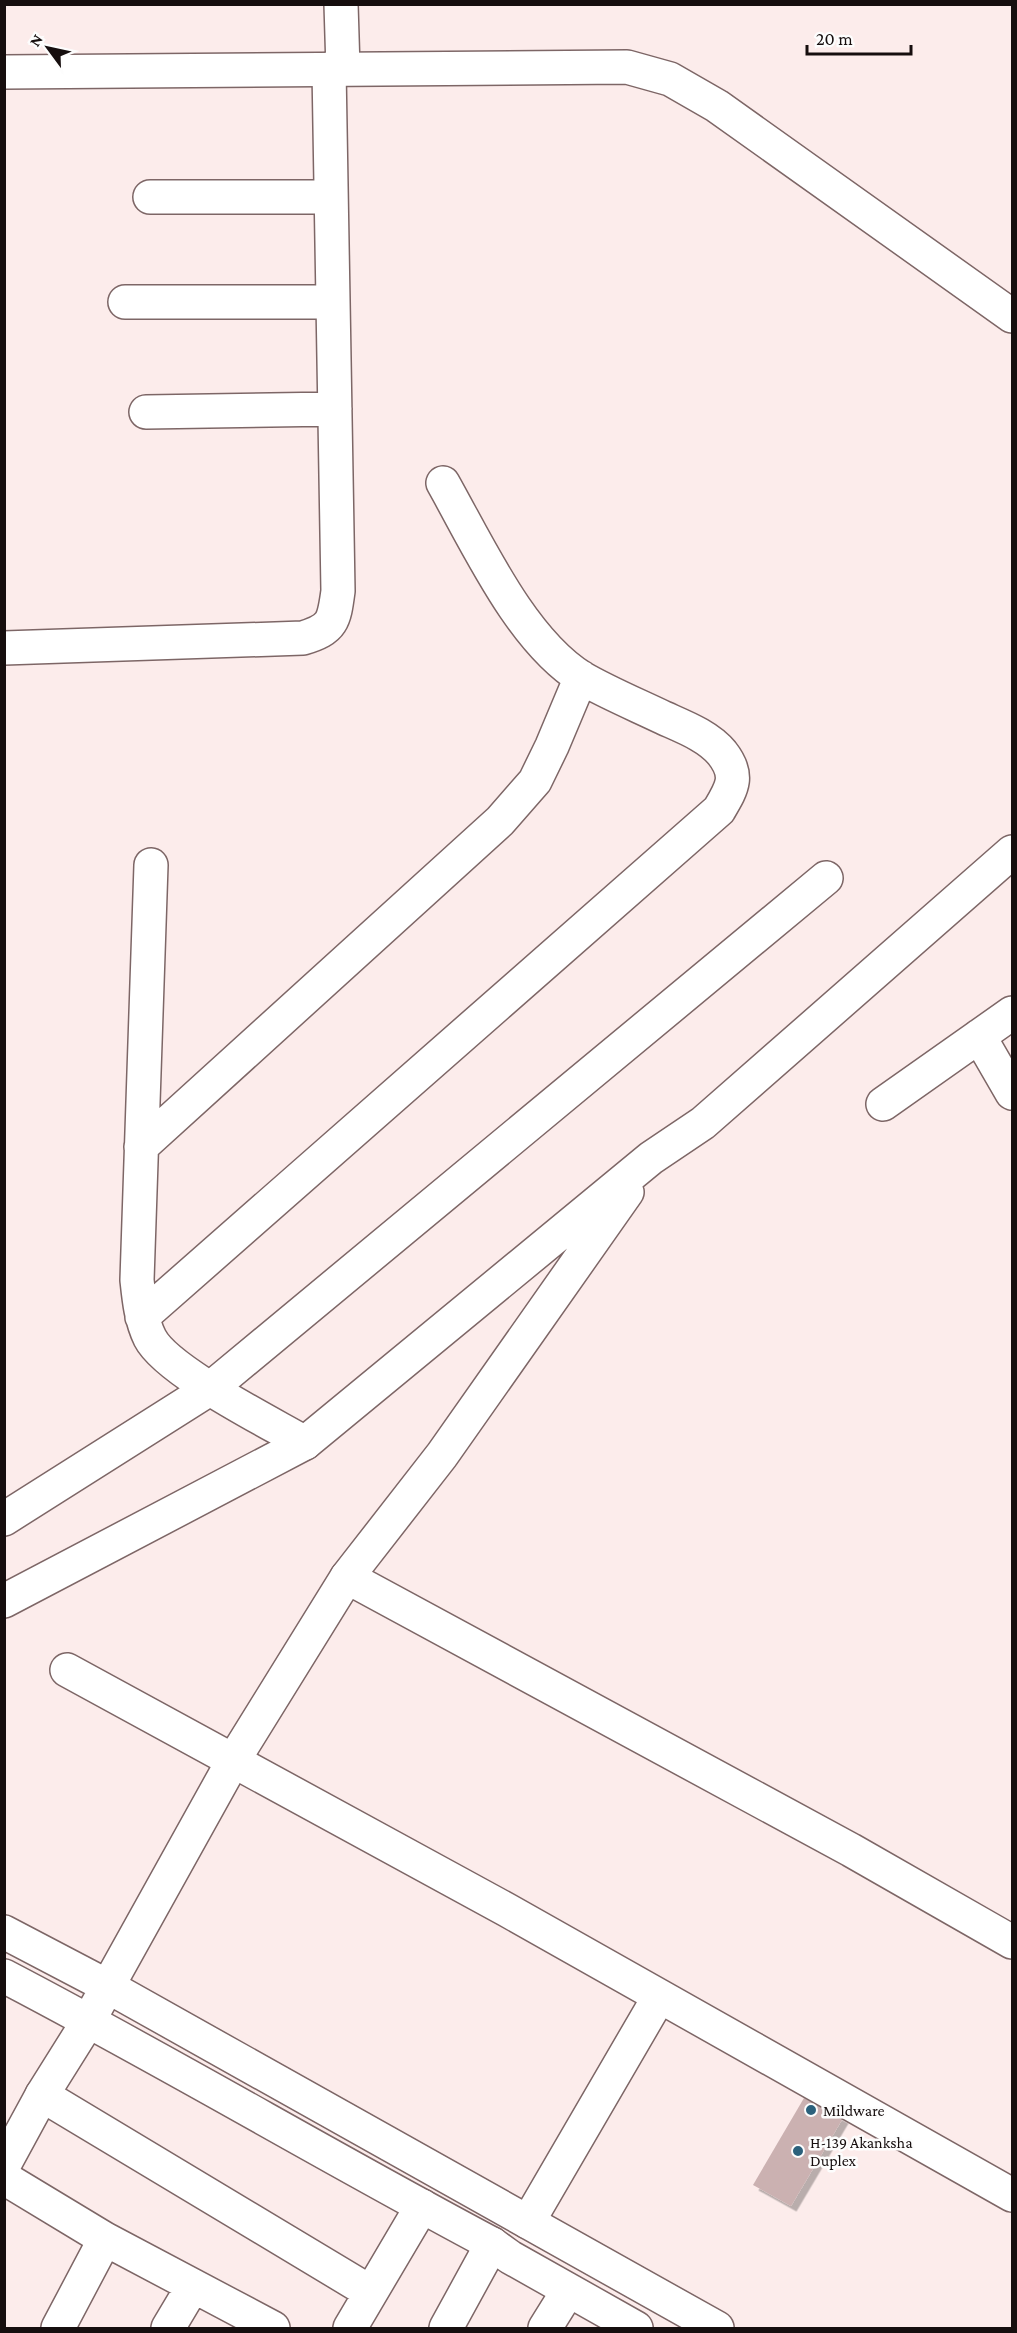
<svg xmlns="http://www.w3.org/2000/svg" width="1017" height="2333" viewBox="0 0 1017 2333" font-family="'Crimson Pro',serif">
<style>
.building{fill:#cbb1b1;filter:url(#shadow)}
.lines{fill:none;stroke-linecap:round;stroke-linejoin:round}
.minor-casing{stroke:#7d6666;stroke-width:36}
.tertiary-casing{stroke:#7d6666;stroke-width:36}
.minor{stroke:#fff;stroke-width:33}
.tertiary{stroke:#fff;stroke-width:33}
.poi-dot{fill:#2b617c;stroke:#fdfdfd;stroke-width:2}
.labels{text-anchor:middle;stroke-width:5;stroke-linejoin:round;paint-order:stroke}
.poi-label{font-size:16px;fill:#160e0e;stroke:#fdfdfd;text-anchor:start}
</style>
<defs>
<filter id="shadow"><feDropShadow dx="5.5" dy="5.5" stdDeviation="0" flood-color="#0004"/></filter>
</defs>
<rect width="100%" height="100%" fill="#fceceb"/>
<path class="building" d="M804,2098L843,2118L791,2206L753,2185Z"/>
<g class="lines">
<g class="minor-casing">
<path id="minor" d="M341,4L343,69
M150,197H331
M125,302H333
M146,412L335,409
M4,648L303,638C333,629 334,621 338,591L329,69
M151,865L137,1280C139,1299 141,1320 150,1338C167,1371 269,1422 305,1443
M979,1036L1012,1093
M883,1104L1012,1013
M141,1147L500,821L535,781L552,746L581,677
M142,1317L719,810C732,788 740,776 722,753C708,736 684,727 664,718C637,705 608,693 582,678C521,640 478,545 443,483
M4,1519L211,1388L826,878
M347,1577L851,1850L1012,1942
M67,1670L507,1910L1012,2195
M42,2095L370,2292
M4,2178L105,2239L273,2328
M528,2222L659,1997
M58,2328L105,2239
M168,2328L193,2286
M350,2328L422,2206
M446,2328L492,2244
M545,2328L568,2291"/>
</g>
<g class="tertiary-casing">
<path id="tertiary" d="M4,72L627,67L670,79L717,106L1012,316
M4,1601L305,1443L651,1158L703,1123L1012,852
M4,1932L107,1986L717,2328
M4,1976C169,2062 328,2157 492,2244L510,2257L636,2328
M4,2165L42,2095L89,2020L233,1761L347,1577L442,1455L627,1192"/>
</g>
<use href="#minor" class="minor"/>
<use href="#tertiary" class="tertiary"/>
</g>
<g class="poi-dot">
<circle cx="811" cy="2110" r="6"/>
<circle cx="798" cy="2151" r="6"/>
</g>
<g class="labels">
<g class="poi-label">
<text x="823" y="2116">Mildware</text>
<text x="810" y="2148">H-139 Akanksha<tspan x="810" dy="18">Duplex</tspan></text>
</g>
</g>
<rect width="1017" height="2333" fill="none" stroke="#160e0e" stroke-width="12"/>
<g transform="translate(48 48) rotate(303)" stroke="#fdfdfd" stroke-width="4.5" paint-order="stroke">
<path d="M0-4.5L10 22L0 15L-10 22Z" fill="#160e0e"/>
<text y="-9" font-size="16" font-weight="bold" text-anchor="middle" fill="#160e0e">N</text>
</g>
<path d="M807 45v9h104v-9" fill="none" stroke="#160e0e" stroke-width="3"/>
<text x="816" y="45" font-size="18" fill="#160e0e" stroke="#fdfdfd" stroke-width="4.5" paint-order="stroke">20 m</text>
</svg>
